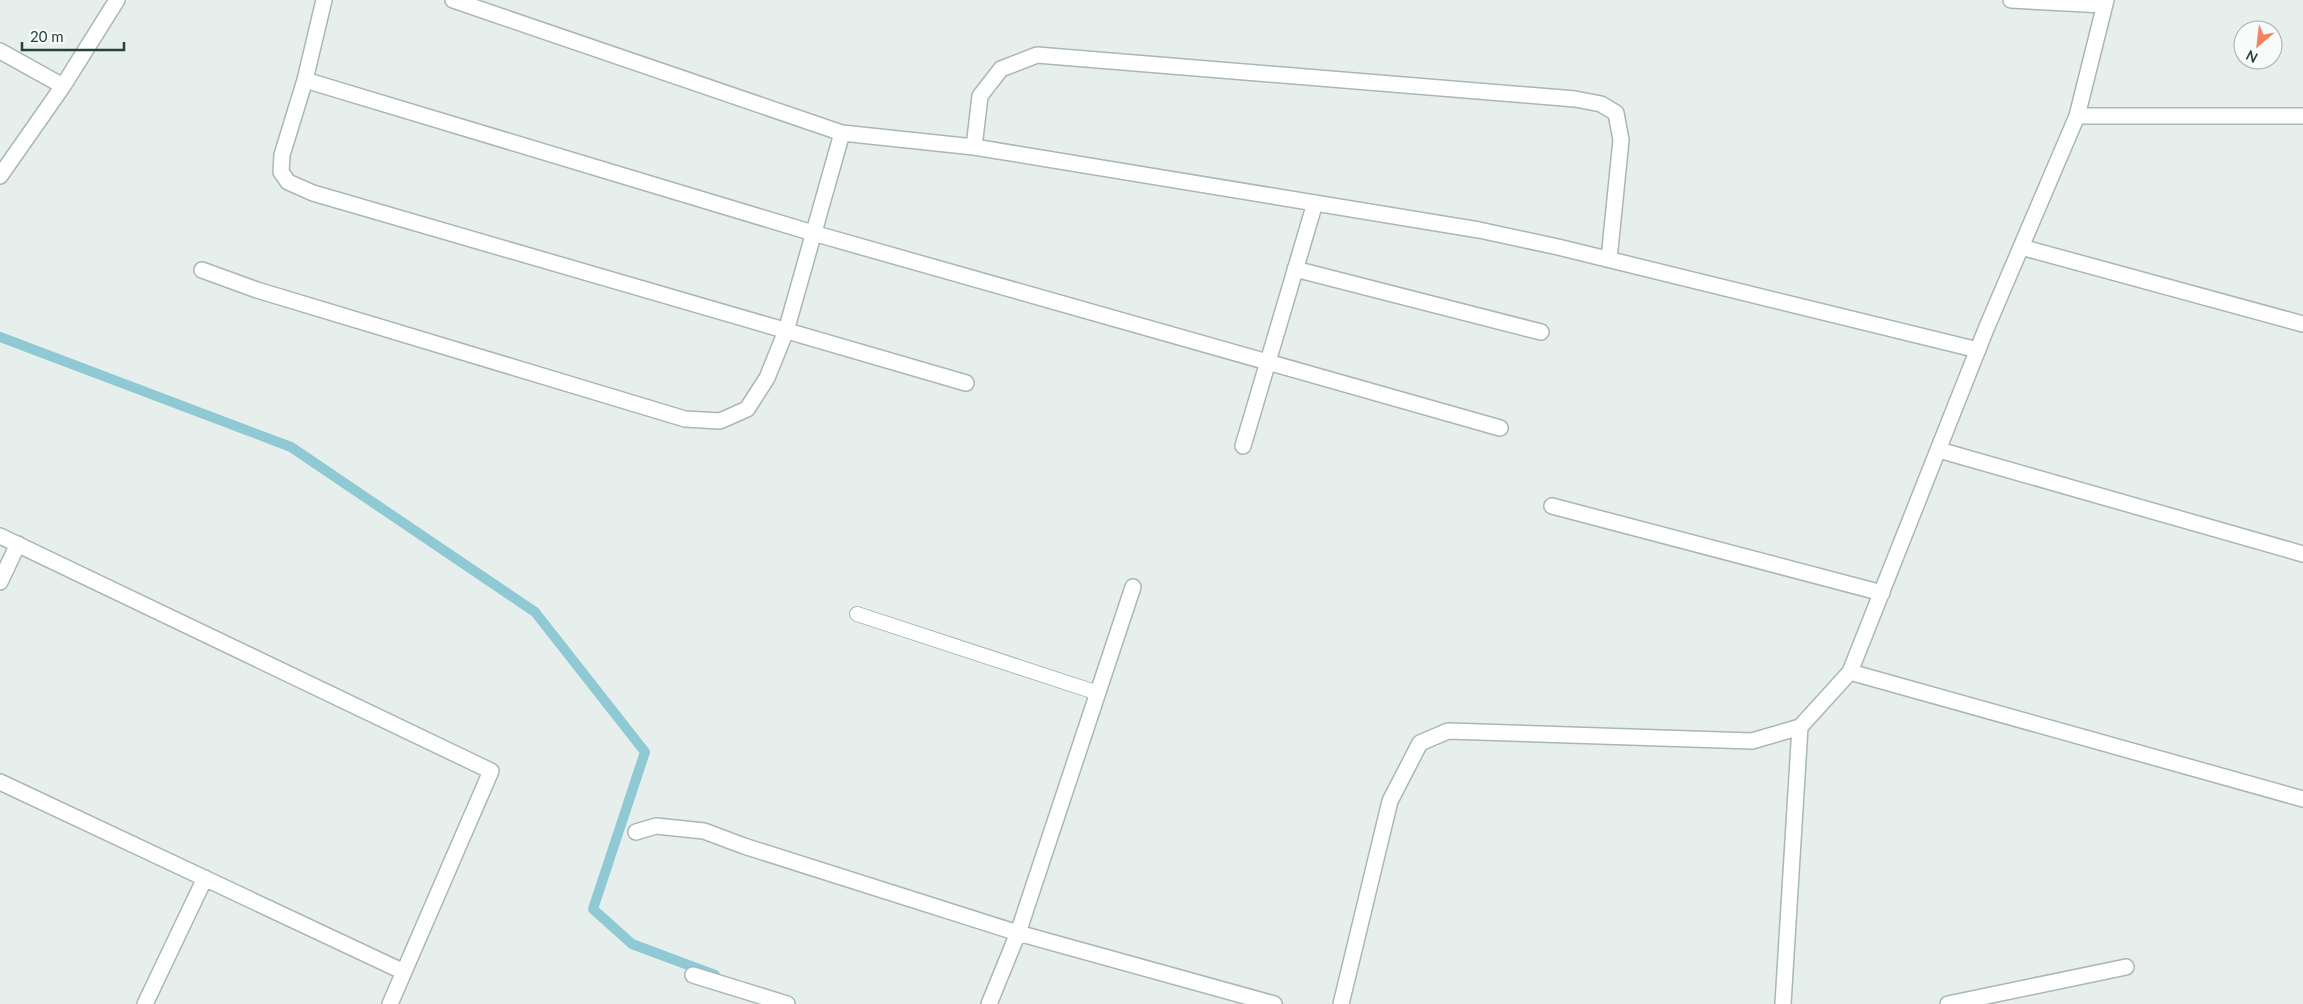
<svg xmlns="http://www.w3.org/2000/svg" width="2303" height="1004" viewBox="0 0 2303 1004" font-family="Lato,sans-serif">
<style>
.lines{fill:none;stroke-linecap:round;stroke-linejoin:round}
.stream{stroke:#8ec9d4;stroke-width:10}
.lane-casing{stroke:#a8b8b2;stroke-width:16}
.street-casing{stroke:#a8b8b2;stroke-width:18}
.lane{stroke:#fff;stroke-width:14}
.street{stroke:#fff;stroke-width:15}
</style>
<rect width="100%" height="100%" fill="#e6efeb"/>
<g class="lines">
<path class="stream" d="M0,337L291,447L535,612L645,752L593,909L632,944L715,975"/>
<g class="lane-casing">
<path id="lane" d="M857,614L1098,693"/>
</g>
<g class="street-casing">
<path id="street" d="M324,0L305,80L282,155L281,172L288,182L313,193L966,383
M453,0L842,133L974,147L1479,230L1558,247L1978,350
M2011,0L2104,5
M0,51L63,86
M305,80L813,233L1500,428
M2077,116H2303
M974,147L980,96L1001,69L1037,55L1575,99L1601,104L1616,113L1621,140L1609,259
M0,176L63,86L117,0
M2021,247L2303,324
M1295,269L1541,332
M202,270L257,290L685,419L720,421L747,409L767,378L786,331L842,133
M1243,446L1315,203
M1939,450L2303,554
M1552,506L1882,593
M0,536L491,771L390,1004
M0,582L18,544
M1850,672L2303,799
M0,782L404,972
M636,832L656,826L704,831L744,846L1018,933L1274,1004
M693,975L787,1004
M145,1004L205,878
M989,1004L1018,933L1133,587
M1341,1004L1390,801L1420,743L1448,731L1752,741L1800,727L1850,672L1986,329L2077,116L2106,0
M1783,1004L1800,727
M1948,1004L2126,967"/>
</g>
<use href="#lane" class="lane"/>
<use href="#street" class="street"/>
</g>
<g transform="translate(2258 45) rotate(208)"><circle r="24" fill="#f7fbf9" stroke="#a3b1ad"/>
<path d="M0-4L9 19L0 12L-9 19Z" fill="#f4845f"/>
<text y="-8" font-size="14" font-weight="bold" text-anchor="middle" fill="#24423a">N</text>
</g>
<path d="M22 42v8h102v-8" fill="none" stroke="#24423a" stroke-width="2.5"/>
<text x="30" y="42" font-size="15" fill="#24423a" stroke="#f7fbf9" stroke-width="4" paint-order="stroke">20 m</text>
</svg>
